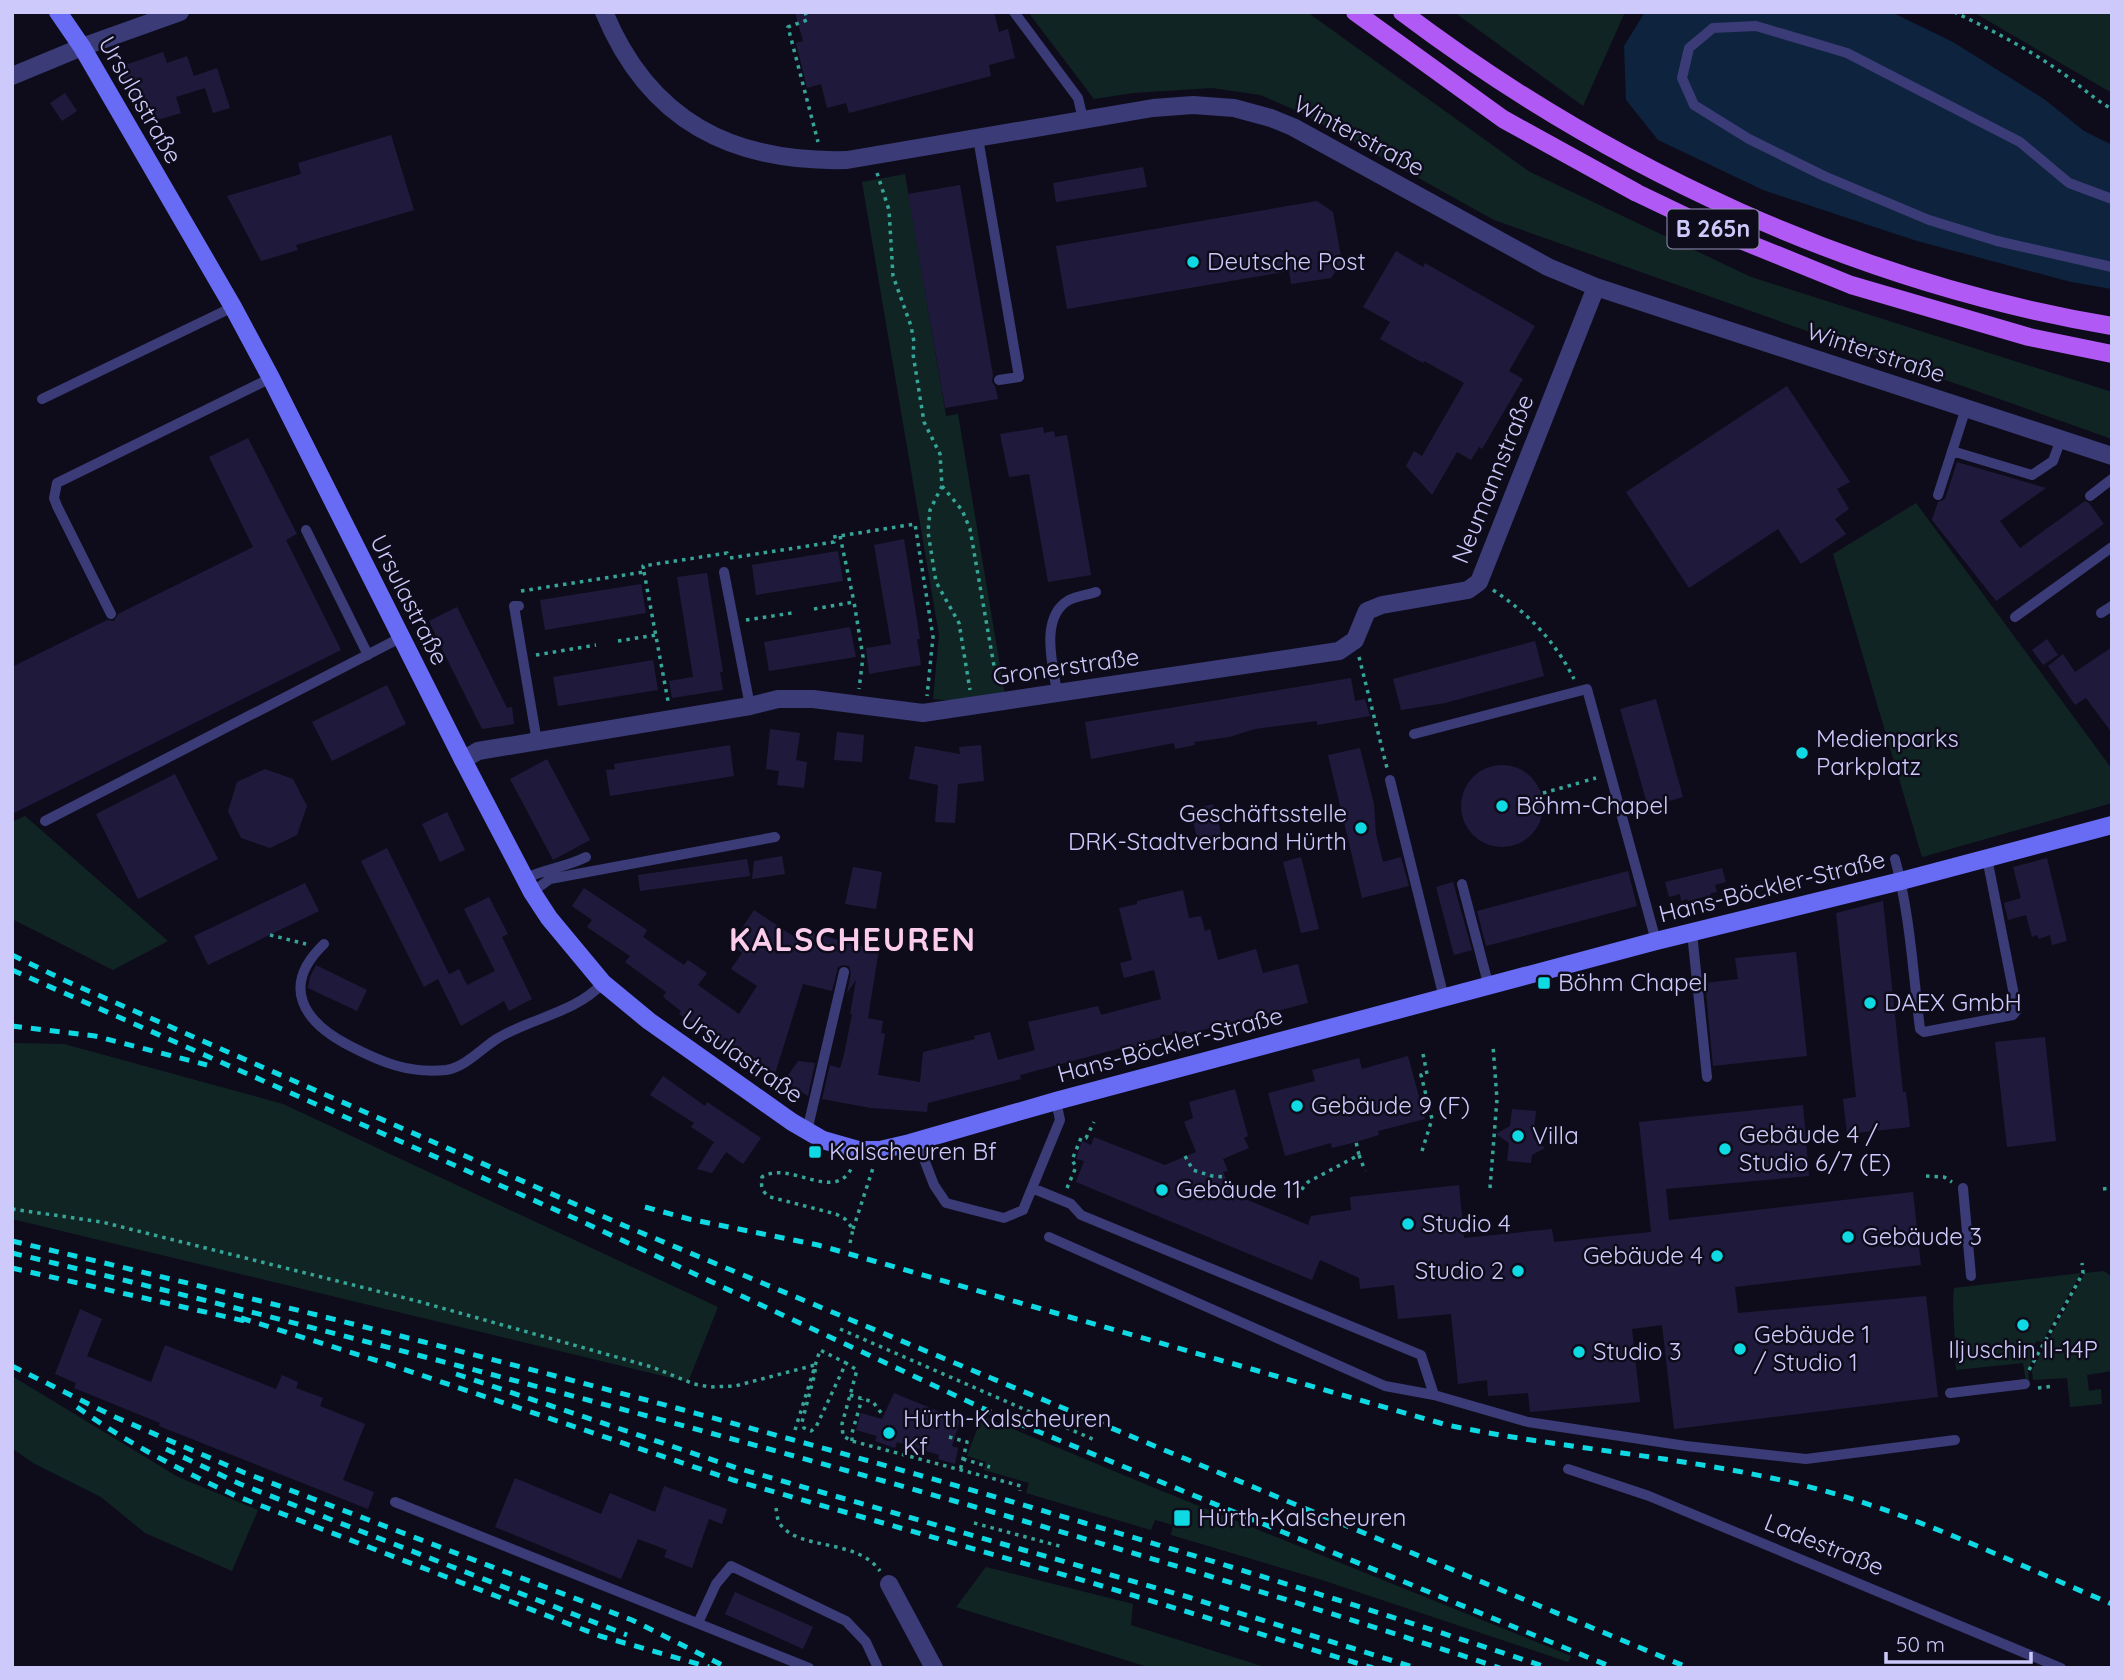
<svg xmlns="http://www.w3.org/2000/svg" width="2124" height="1680" viewBox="0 0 2124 1680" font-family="Quicksand,sans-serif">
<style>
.green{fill:#102523}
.water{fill:#0e233d}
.building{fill:#1f1a3b}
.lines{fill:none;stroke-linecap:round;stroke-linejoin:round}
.path{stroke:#35a598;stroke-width:3.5;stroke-dasharray:3.5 5;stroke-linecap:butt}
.lane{stroke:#3a3b77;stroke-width:10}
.street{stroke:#3a3b77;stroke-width:18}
.secondary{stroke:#686cf5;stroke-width:18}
.primary{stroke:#b159f4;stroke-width:18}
.rail{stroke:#0fd9e2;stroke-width:5;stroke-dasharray:10 9;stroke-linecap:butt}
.poi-dot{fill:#0fd9e2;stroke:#0e0c1b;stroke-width:2.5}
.labels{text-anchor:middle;stroke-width:5;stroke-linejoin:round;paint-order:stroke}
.shield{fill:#0e0c1b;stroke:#9491b8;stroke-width:2}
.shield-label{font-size:23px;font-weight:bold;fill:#cdcafb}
.street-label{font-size:24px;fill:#cdcafb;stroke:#0e0c1b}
.poi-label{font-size:24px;fill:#cdcafb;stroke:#0e0c1b;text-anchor:start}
.district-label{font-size:32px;font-weight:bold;letter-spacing:2px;fill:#fccced;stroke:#0e0c1b}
</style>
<rect width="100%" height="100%" fill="#0e0c1b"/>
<path class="green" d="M1028,12H1307L1530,172L1751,277L2112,392V439L1494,220L1300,112L1260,95L1212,88L1133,93L1094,99Z
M1454,12H1625L1583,106Z
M1973,12H2112V93Z
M905,174L946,416L958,414L1005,696L966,702L933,699L939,635L862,182Z
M1916,503L2112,769V803L1922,857L1833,554Z
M25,816L168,941L113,970L12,919V822Z
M12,1043L64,1044L283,1104L718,1307L688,1382L12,1219Z
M2104,1271L2112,1277V1371L2087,1375L2089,1391L2101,1389L2102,1404L2070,1407L2067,1378L2033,1380L2032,1370L2085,1273Z
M2081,1273L2042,1342L2036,1341L2034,1347L2038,1350L2028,1369L2029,1381H2026L2023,1363L1956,1370L1953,1302L1954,1288Z
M12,1376L178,1477L258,1510L232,1571L145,1533L101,1497L33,1463L12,1448Z
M982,1416L1157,1489L1571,1656L1568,1662L1322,1580L1171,1535L1173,1525L1155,1520L1151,1530L1026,1493L1029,1483L984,1470L986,1462L967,1456Z
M986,1567L1133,1604L1131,1625L1268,1668H1151L956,1607Z"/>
<path class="water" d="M1645,12H1891L1953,42L2044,99L2084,131L2112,145V289L2071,282L1917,241L1763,190L1658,140L1626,100L1624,46Z"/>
<path class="building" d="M795,12H994L999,32L1008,29L1015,58L989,65L991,76L849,113L846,103L827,108L821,84L807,88L796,43L803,41Z
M163,52L167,63L187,56L194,76L217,68L230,108L213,113L205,88L176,97L181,113L154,121L148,119L122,77L128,75L125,65Z
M65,93L77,111L62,121L50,103Z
M391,135L414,210L296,245L298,250L261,261L227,196L301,174L298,163Z
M1143,167L1147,187L1056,202L1053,183Z
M960,185L993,375L992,382L995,386L998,399L945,408L908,194Z
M1317,201L1333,212L1342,262L1331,278L1291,284L1289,271L1067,309L1056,246Z
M1396,251L1423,267L1425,263L1535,326L1509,371L1523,379L1482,449L1479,447L1471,460L1457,452L1432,495L1406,466L1414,451L1422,456L1464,383L1424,361L1423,363L1380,339L1390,322L1363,307Z
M1787,386L1850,482L1837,489L1849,509L1835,519L1846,534L1801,564L1778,529L1689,588L1626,492Z
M1043,427L1044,433L1054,431L1055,437L1067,435L1091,575L1048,582L1029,474L1009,477L1000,434Z
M248,438L297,534L286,540L341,650L12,814V667L107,620L114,621L118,614L253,547L209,457Z
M1957,462L2046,488L2000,521L2020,548L2085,501L2089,503L2104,524L1996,601L1932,520L1938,502L1945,499Z
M904,539L920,639H917L921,665L869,674L866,648L891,644L874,545Z
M838,551L843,581L756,595L752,565Z
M707,573L723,672H720L723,690L672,698L669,681L693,677L677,577Z
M641,584L646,613L545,630L540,600Z
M457,607L507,708L512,707L514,724L482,729L443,651L429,621Z
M850,627L856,657L769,671L764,642Z
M2047,639L2058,655L2043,665L2032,650Z
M1535,641L1544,676L1445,703L1401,710L1393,679Z
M2112,647V733L2086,698L2075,705L2048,666L2063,654L2075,672Z
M653,660L658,690L558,706L553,677Z
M1351,678L1355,701L1365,699L1370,716L1317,725V721L1255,729L1229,737L1194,742L1195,745L1175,749L1174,743L1091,759L1085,722Z
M387,685L406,724L332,761L312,722Z
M1656,699L1683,797L1648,807L1620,709Z
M770,729L800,733L796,760L807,762L804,788L777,785L779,771L766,769Z
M837,732L864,735L862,762L834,760Z
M730,745L734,776L610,796L606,770L615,769L614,764Z
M981,745L984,781L958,784L955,823L935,822L938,785L909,779L915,746L960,754L959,747Z
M1360,748L1374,804L1376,834L1383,862L1401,857L1409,886L1362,898L1328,755Z
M547,759L590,840L553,860L510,779Z
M1461 806a41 41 0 1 1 82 0a41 41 0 1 1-82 0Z
M265,769L293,779L307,806L297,835L270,848L241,838L228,811L237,782Z
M175,774L218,859L138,899L96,814Z
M1213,804L1223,839L1199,846L1190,810Z
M447,812L465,850L440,862L422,824Z
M387,848L449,974L444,977L459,969L467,985L495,971L464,909L489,897L508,934L502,937L532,999L509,1011L504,1001L461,1026L438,979L424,987L361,861Z
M782,856L785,874L752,879L754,861Z
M1301,857L1319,929L1301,933L1283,862Z
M2047,858L2067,941L2052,945L2050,935L2039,939L2037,935L2032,937L2026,915L2008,920L2004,903L2021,898L2013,867Z
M747,859L750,876L640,891L638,875Z
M853,867L882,872L876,909L845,904Z
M1722,868L1726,882L1715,885L1717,892L1711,893V895L1688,901L1687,899L1681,901L1680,894L1669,897L1665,882Z
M1628,871L1637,906L1486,946L1477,911Z
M1453,882L1472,950L1454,955L1436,887Z
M305,883L319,911L208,965L194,936Z
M584,888L647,930L643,937L684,965L688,960L707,973L698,985L739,1014L757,986L731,969L742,953L731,945L754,910L805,944L808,931L856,945L879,949L868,1018L883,1021L881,1033L885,1034L878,1075L920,1082L923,1052L975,1039L974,1036L990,1032L998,1060L1035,1050L1028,1022L1098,1006L1101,1015L1161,999L1154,970L1124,978L1120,963L1132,960L1119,908L1137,904V901L1183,890L1189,918L1201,916L1205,931L1210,929L1218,960L1256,949L1263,973L1298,964L1308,1003L1187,1034L1186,1031L1145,1041L1146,1045L1126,1050L1125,1047L1020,1075L1021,1079L928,1103L927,1112L871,1108L822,1099L830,1065L840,1068L844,1055L852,1014H850L856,980L847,993L851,973L849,966L843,965L838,967L832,991L803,984L774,1077L679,1014L681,1011L663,997L666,992L625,962L630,956L587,927L592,920L572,906Z
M1883,901L1903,1092H1906L1910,1127L1847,1134L1843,1099L1856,1097L1836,913Z
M1796,952L1807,1056L1713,1066L1705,983L1738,979L1735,958Z
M316,965L367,990L357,1011L308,988L310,977Z
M2045,1037L2056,1141L2007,1147L1995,1042Z
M1408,1056L1425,1119L1378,1131L1379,1135L1356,1142L1332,1148L1331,1143L1285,1156L1268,1093L1315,1081L1312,1070L1359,1058L1362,1069Z
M798,1061L815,1063L808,1096L784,1081Z
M663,1076L705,1106L707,1102L761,1138L743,1164L726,1152L712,1173L697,1169L714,1142L691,1127L694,1123L650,1095Z
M1235,1089L1248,1136L1244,1138L1249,1148L1223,1159L1228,1171L1223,1172L1233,1194L1308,1225L1311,1216L1351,1210L1350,1197L1459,1185L1464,1238L1552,1229L1554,1242L1651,1232L1639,1122L1803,1105L1809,1176L1666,1189L1669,1220L1913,1192L1921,1265L1735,1287L1738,1313L1926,1296L1938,1397L1674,1429L1662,1325L1632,1329L1640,1402L1530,1412L1528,1393L1488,1396L1487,1380L1458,1384L1451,1314L1398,1319L1394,1285L1360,1289L1359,1278L1320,1260L1312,1280L1076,1182L1084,1161L1076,1159L1082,1141L1091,1145L1094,1137L1165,1165L1196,1152L1184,1122L1193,1118L1189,1102Z
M1512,1109L1536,1111L1533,1138L1545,1148L1532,1155L1531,1163L1507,1161L1509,1143L1496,1134L1510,1126Z
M80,1309L102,1319L87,1356L151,1382L165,1345L276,1389L282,1375L298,1382L296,1388L323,1398L320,1406L365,1424L343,1480L374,1492L368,1509L159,1426L160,1423L74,1388L76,1383L55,1374Z
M894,1393L960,1420L952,1446L958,1448L955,1464L938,1459L939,1455L897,1442L895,1448L875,1441L877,1436L856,1430L861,1413L882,1419Z
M515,1478L601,1514L610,1493L655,1512L664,1486L727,1509L722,1524L709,1519L692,1568L664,1557L667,1550L638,1539L621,1579L495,1527Z
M735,1592L813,1627L803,1649L725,1614Z"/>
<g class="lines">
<path class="path" d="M805,12L807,20L788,27L818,142
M1954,12C1994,31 2032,51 2068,77C2083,88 2095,100 2112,109
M877,173L889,210L893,276L911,326L914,342L913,354L924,422L940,454L942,486L930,510L928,532L936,582L959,623L970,690
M942,486L962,510L970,529L997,683
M840,536L854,602
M730,558L834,542L833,537L915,524L933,637L927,696
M644,572L668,701
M1493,590C1528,613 1555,641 1574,679
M521,591L644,572L643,566L727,553L728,558
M814,609L854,602L863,657L859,689
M746,620L792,613
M618,641L656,635
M536,655L596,645
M1359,657L1387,768
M1585,781L1596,778
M1543,793L1579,783
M270,935L306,944
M1422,1151L1432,1119L1421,1075L1427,1074L1423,1054
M1359,1155L1365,1171
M1185,1156L1193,1170L1212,1176L1225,1177
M1926,1176L1944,1177L1952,1182
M1067,1188L1076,1167L1072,1160L1081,1138H1086L1094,1122
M1490,1188L1497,1099L1493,1046
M2103,1189L2112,1188
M1296,1196L1308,1182L1359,1155L1356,1142
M12,1209L102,1222L417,1301L652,1367L694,1384L710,1387L735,1386L815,1365V1373L802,1422L804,1428L811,1431L816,1427L846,1363L857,1370L842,1424L843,1436L852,1441L1021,1486L1020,1491
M853,1229L873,1168
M850,1243L853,1229L845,1219L836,1214L770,1197C761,1191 761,1187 762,1177C791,1159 836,1206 853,1165
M840,1329L1097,1441
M2029,1370L2083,1273L2082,1263
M2038,1388L2054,1386
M850,1395L873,1402L882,1414
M795,1430L820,1350L846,1363
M949,1437L967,1442L960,1471
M852,1441V1433L862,1399
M963,1459L990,1467
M776,1508C777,1513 777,1520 780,1524C799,1551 857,1538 880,1571
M974,1523L1063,1547"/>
<path class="lane" d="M1014,12L1078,98L1083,119
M978,138L1019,377L999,380
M2112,199L2069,183L2020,142L1847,53L1756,26L1713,28L1689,48L1682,78L1694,105L1749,139L1824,176L1929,220L1997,241L2112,267
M42,399L233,307
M1952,451L2032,475L2053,461L2061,439
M1938,495L1966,408
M2090,496L2112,479
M306,530L368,655
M724,572L750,706
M519,606H514L537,742
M2101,613L2112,606
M111,614L57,506L54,498L57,483L271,378
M2015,617L2112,547
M1057,692C1053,666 1039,617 1069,600C1077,596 1087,595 1096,592
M1414,734L1587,689L1656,941
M1390,780L1444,998
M45,821L400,638
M1895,859C1910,914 1913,973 1920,1029L1924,1032L2013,1015L2017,1010L1987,858
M524,879C544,869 567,867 586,857
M1462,884L1489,987
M532,892L550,879L775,837
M1692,933L1707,1077
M324,944C280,986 303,1022 350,1046C381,1062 409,1074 446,1070C465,1067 480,1050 495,1040C529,1018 574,1014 603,983
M807,1131L844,972
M917,1141L934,1185L946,1203L1004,1218L1023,1210L1060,1120L1056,1101
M1032,1188L1071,1204L1081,1215L1421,1355L1434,1395
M1963,1188L1971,1276
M1049,1237L1385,1386L1434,1395L1528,1422L1686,1446L1806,1459L1955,1440
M1950,1393L2025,1384
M1568,1469L1649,1496L2061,1668
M395,1502L809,1668
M698,1623L716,1584L731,1566L846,1621L866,1642L878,1668"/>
<path class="street" d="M604,12C649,121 732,163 847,160L1153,108L1193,105L1234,108L1271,118L1293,127L1548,267L1596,287L2112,456
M12,76L82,47L180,12
M463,760L478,751L750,706L778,699H813L923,713L1339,651L1355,640L1367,611L1382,605L1468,590L1479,582L1596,287
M889,1584L934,1668"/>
<path class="secondary" d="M58,12L82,47L233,307L271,378L463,760L532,892L549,918L603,983L649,1021L792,1122L823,1140L858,1150H880L910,1143L1056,1101L1656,941L1901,881L2112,825"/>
<path class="primary" d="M1355,12L1503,119L1637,193L1706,226L1851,285L2029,337L2112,354
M1402,12C1609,168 1856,283 2112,326"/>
<path class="rail" d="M12,955L66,981L625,1226L1689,1668
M12,970L583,1222L993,1413L1614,1668
M12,1026L95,1036L207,1065
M645,1207L689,1219L818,1245L1447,1425C1572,1451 1701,1457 1825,1491C1923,1518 2018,1565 2112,1604
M12,1241C529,1363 1044,1501 1549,1668
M12,1253C209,1300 404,1351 599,1403C902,1484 1203,1570 1500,1668
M12,1268L249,1322
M241,1318L391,1365L733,1480L1089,1582L1373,1668
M12,1366L115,1417L245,1473L632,1620L728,1668
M456,1374L737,1468L1188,1597L1416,1668
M77,1407C127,1443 180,1470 236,1496L600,1636L709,1667
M166,1449L240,1484L627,1635"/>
</g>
<g class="poi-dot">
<circle cx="1193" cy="262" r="7"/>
<circle cx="1802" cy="753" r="7"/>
<circle cx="1502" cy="806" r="7"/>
<circle cx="1361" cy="828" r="7"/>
<rect x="1537" y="976" width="14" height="14" rx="3.5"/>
<circle cx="1870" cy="1003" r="7"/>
<circle cx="1297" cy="1106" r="7"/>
<circle cx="1518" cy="1136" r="7"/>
<circle cx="1725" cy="1149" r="7"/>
<rect x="808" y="1145" width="14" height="14" rx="3.5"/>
<circle cx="1162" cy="1190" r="7"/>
<circle cx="1408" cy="1224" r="7"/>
<circle cx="1848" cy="1237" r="7"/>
<circle cx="1717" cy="1256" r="7"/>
<circle cx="1518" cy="1271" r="7"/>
<circle cx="2023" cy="1325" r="7"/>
<circle cx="1740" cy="1349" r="7"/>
<circle cx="1579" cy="1352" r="7"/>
<circle cx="889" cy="1433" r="7"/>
<rect x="1173" y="1509" width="18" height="18" rx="3.5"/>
</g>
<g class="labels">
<rect class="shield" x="1667.5" y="209.5" width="91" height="39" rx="5"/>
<g class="shield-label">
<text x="1713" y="237">B 265n</text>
</g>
<g class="street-label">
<text transform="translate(140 100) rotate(60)" y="8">Ursulastraße</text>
<text transform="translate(1359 136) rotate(28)" y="8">Winterstraße</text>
<text transform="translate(1876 353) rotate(18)" y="8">Winterstraße</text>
<text transform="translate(1493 479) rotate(-68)" y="8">Neumannstraße</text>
<text transform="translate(409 600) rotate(63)" y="8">Ursulastraße</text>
<text transform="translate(1066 667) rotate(-8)" y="8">Gronerstraße</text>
<text transform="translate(1772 887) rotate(-14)" y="8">Hans-Böckler-Straße</text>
<text transform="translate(1170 1045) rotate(-15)" y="8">Hans-Böckler-Straße</text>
<text transform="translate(742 1057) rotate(35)" y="8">Ursulastraße</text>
<text transform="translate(1824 1545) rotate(22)" y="8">Ladestraße</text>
</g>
<g class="poi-label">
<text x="1207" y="270">Deutsche Post</text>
<text x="1816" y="747">Medienparks<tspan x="1816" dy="28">Parkplatz</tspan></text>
<text x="1516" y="814">Böhm-Chapel</text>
<text x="1347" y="822" text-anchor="end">Geschäftsstelle<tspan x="1347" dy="28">DRK-Stadtverband Hürth</tspan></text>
<text x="1558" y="991">Böhm Chapel</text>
<text x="1884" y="1011">DAEX GmbH</text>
<text x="1311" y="1114">Gebäude 9 (F)</text>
<text x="1739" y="1143">Gebäude 4 /<tspan x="1739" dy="28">Studio 6/7 (E)</tspan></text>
<text x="1532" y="1144">Villa</text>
<text x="829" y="1160">Kalscheuren Bf</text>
<text x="1176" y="1198">Gebäude 11</text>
<text x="1422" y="1232">Studio 4</text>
<text x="1862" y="1245">Gebäude 3</text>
<text x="1703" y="1264" text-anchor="end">Gebäude 4</text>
<text x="1504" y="1279" text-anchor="end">Studio 2</text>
<text x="1754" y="1343">Gebäude 1<tspan x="1754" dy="28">/ Studio 1</tspan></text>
<text x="2023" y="1358" text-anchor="middle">Iljuschin Il-14P</text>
<text x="1593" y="1360">Studio 3</text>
<text x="903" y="1427">Hürth-Kalscheuren<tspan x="903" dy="28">Kf</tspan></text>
<text x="1198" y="1526">Hürth-Kalscheuren</text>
</g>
<g class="district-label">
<text x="853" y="951">KALSCHEUREN</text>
</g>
</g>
<rect width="2124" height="1680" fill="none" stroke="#cdcafb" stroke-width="28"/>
<path d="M1886 1652v10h145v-10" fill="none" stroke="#cdcafb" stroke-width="3.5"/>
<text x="1896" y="1652" font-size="21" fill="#cdcafb" stroke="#0e0c1b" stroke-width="5" paint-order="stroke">50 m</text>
</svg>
